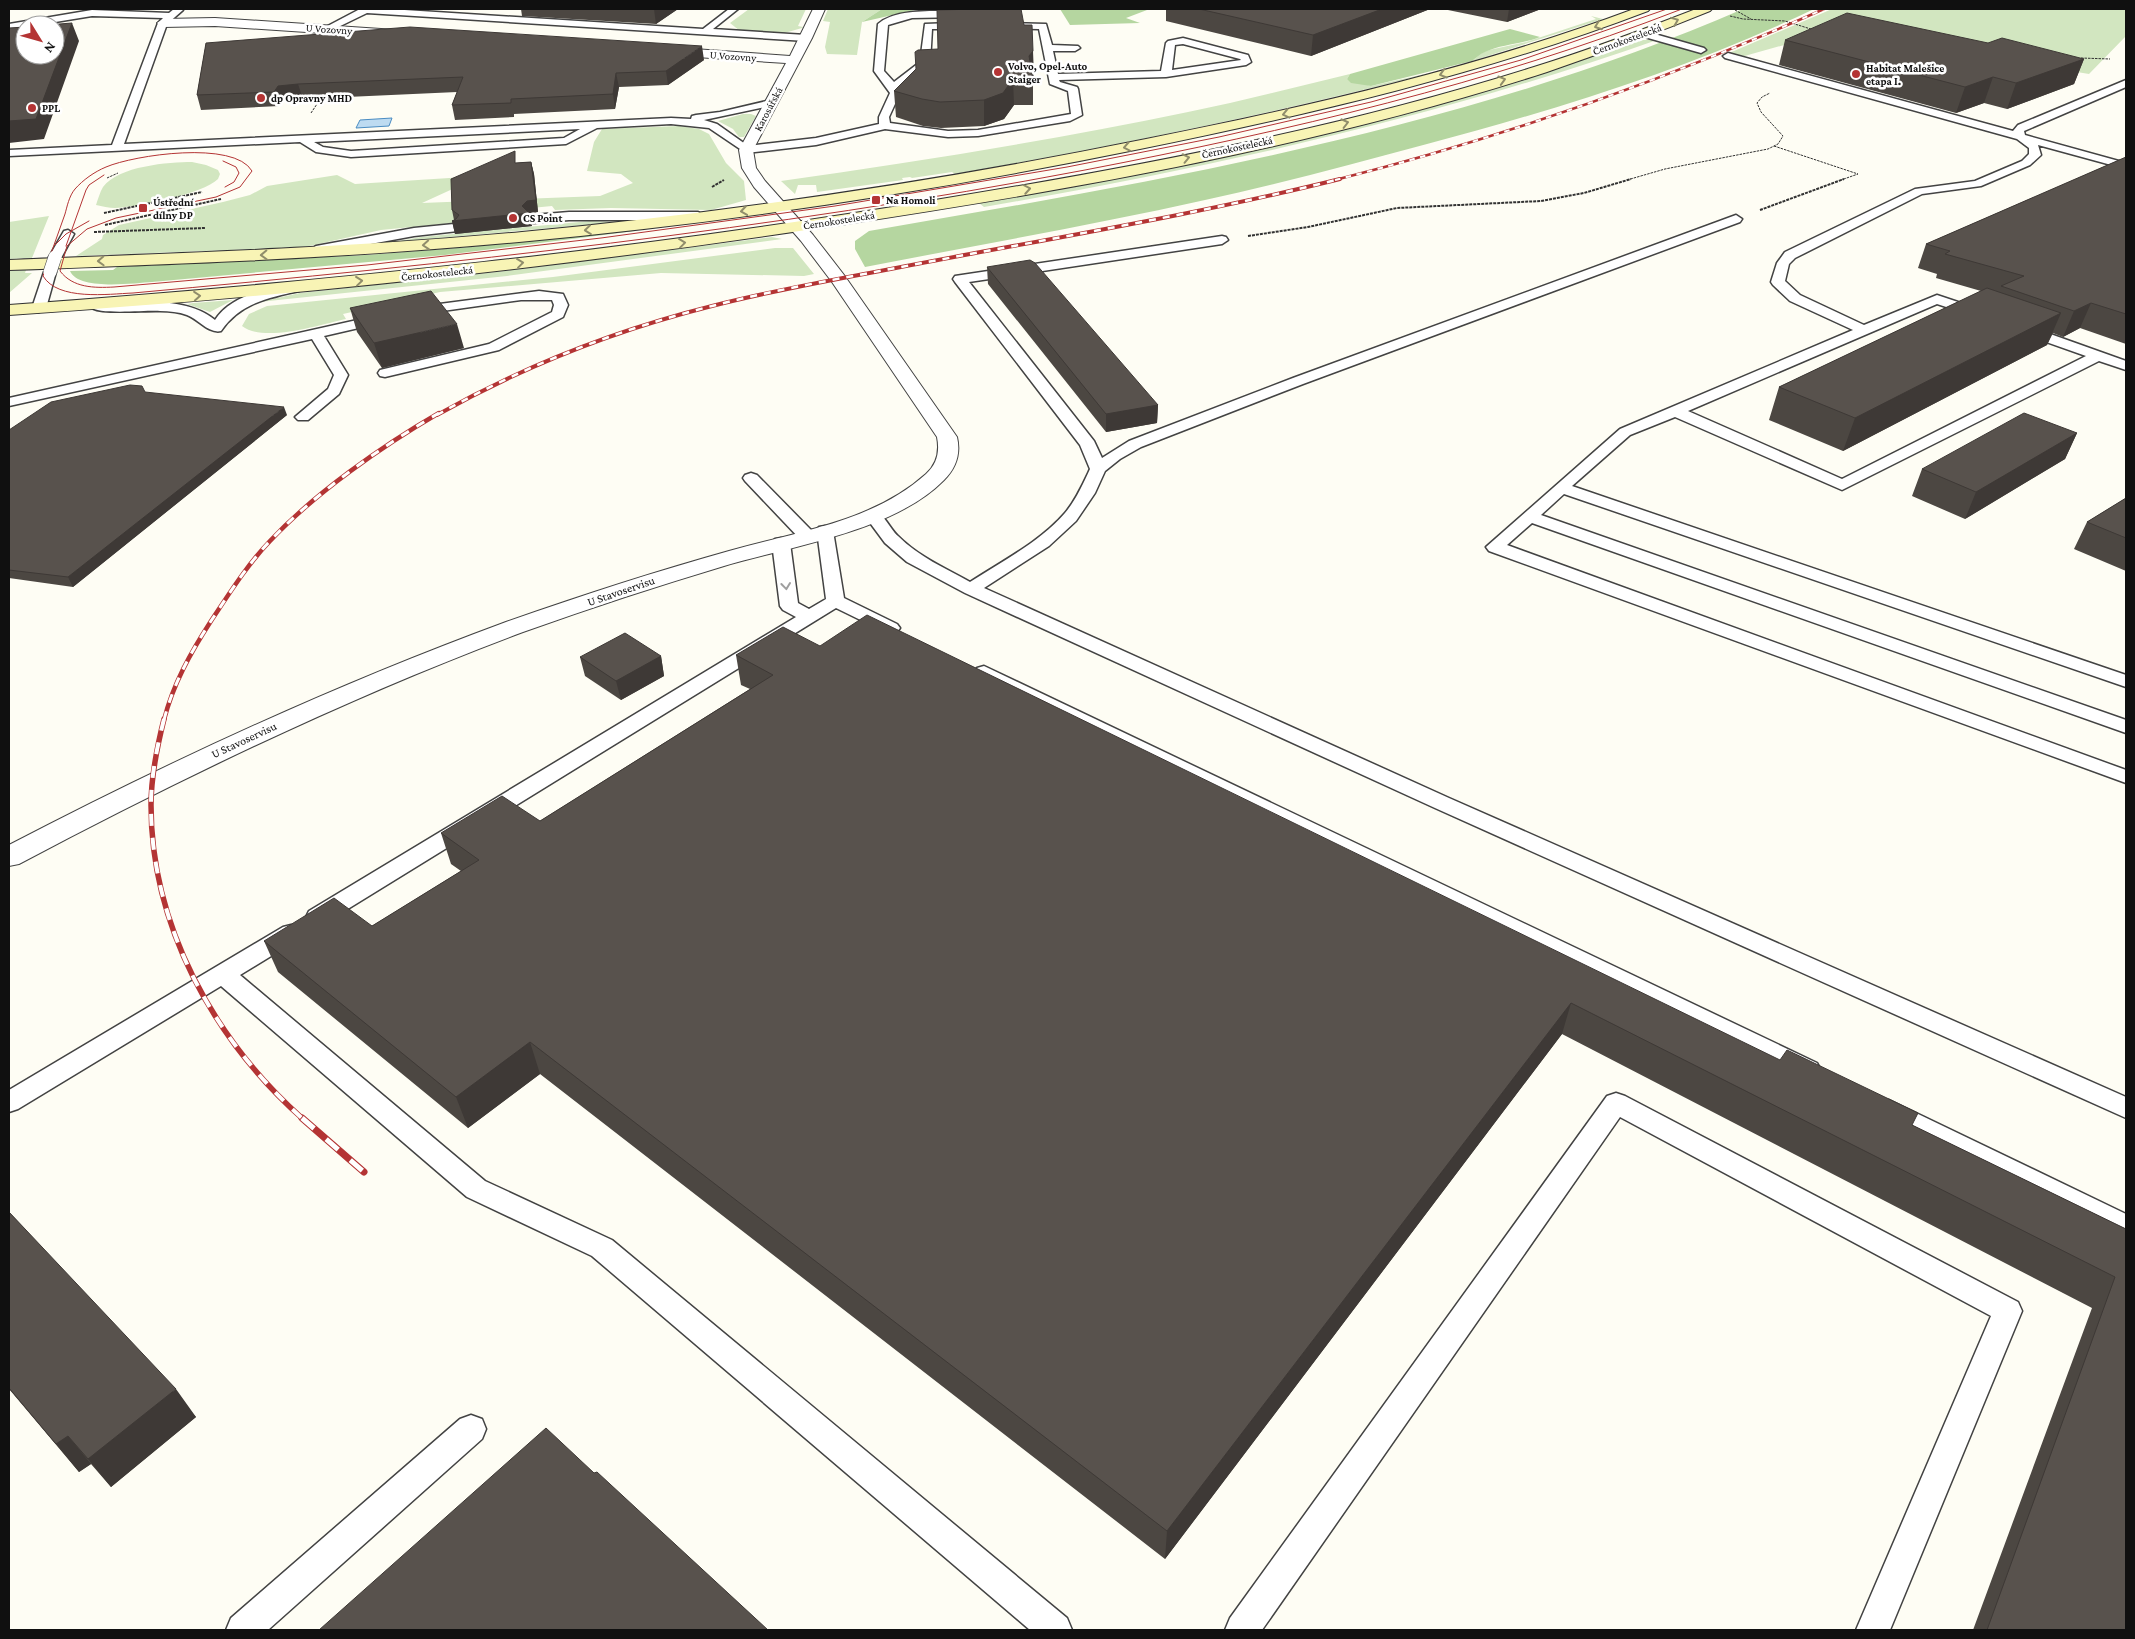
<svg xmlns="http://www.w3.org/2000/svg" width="2135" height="1639" viewBox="0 0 2135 1639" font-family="'Crimson Pro',serif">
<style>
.green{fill:#d2e6c0}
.forest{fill:#b5d6a0}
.water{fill:#bddbf1;stroke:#4a8cc2}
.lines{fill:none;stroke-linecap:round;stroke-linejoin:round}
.lane-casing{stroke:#434343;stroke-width:3}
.street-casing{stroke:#434343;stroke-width:2}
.secondary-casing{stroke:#323232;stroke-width:2}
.path-far1{stroke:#323232;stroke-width:1;stroke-dasharray:2.5 1;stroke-linecap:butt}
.path{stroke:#323232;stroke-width:2;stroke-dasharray:3 1;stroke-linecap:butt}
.lane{fill:#fff;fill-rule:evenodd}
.street{fill:#fff;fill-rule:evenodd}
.secondary{fill:#f8f4b5;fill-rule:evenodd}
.tram{stroke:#b43434;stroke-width:1}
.rail-far4-casing{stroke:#b43434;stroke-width:2.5}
.rail-far3-casing{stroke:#b43434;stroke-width:4}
.rail-far2-casing{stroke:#b43434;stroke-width:4.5}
.rail-far1-casing{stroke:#b43434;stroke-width:5.5}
.rail-casing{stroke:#b43434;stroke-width:7}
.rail-far4{stroke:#fff;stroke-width:2;stroke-dasharray:5.5;stroke-linecap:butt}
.rail-far3{stroke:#fff;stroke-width:2.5;stroke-dasharray:7;stroke-linecap:butt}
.rail-far2{stroke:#fff;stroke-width:3;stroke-dasharray:9;stroke-linecap:butt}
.rail-far1{stroke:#fff;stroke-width:4;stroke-dasharray:12;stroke-linecap:butt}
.rail{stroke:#fff;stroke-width:5;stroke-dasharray:16;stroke-linecap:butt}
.lane-bridge-casing{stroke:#434343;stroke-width:14;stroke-linecap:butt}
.lane-bridge{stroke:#fff;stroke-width:13}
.wall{fill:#4c4742}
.shaded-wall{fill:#3e3936}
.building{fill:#58524d;stroke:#3e3936}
.oneway{stroke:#908d6b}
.oneway2{stroke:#9f9f9f}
.poi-dot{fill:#b43434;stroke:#fff;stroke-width:2}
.labels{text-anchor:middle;stroke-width:5;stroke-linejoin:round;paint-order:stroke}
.far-street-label{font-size:11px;fill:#101010;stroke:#fff}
.far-poi-label{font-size:11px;font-weight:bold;fill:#101010;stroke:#fff;text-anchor:start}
.street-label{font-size:12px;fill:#101010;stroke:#fff}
</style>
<rect width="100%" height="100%" fill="#fefdf4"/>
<path class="green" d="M749,9H806L798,26L803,27L802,28L781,34L740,31L730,23Z
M828,9H882L862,22L857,55L827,54L825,47L830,22L823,21Z
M1832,9H2126V36L2089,74L1834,31L1741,57L1727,54Z
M1591,16L1603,19L1472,61L1482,53L1489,50L1526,42L1596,19Z
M1640,40H1657C1438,117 1212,168 984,207L979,203L1061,188L1418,110L1547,72Z
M1434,72C1276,113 1116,146 955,174L952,172L912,178L910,177L902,178L903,180L817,192L816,185H798L795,194L781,181C917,162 1053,140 1188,112C1242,101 1296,87 1350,74L1347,79L1371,86Z
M743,114H751L756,116L744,137H739L733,129L718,121Z
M679,126L699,129L709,134L726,163L744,181L746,200L711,210L611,208L555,210L552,206L456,215L452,223L381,230L305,247L76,256L102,239L103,235L119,225L223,202L250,195L267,186L337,175L355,184L481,176L422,203L600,196L633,183L621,174L587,171L594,142L602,129Z
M192,162L206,165L218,170L220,174L218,179C203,194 137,207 115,208C109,208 102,206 96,205C98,199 100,192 103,187C118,166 169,162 192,162Z
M49,216L32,258L9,259V222Z
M590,221L618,222L394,242L421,237Z
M772,237L782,239L507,276L259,302L300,293L505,271Z
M775,248H793L814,274L804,276L661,273L440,292L343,314L346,319C319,325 264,343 242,326L249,314L267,306L553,277Z
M26,270L25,273H32L9,293V271Z
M233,300L210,312L187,304L193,303Z"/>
<path class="forest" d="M882,9H919L862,22Z
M1060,9H1146L1147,10L1126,18L1140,23L1070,25Z
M1743,9H1814C1690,68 1559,109 1427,144C1353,164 1279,184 1205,200C1093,225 978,245 865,267L855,249V241L869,231C1165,180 1466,129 1743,9Z
M1510,29L1540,37C1522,44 1502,44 1485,52C1480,54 1476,58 1472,61L1371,86L1351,83L1347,79L1350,74Z
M632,230L635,231L445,255L152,282C134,283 79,291 70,271L113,270L117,267L366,255L469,247Z"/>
<path class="water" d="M392,118L389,126L356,128L360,120Z"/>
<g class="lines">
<g class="lane-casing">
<path id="lane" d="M174,9L183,10L167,24L124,144L671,118L691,119L692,116L696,115L720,112L771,100L775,101L776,103L775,105L704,120L717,124L748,146L816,138L879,124V117L890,93L874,71L878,24C897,7 941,12 965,11L970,14L965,17L912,18L888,25L884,71L894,82L920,62L925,24L952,23L957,26L952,29H932L930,63L909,81L898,87L900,93L889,117L890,123L948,131L978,130L1071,114L1068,91L1050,84L1039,29L1002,28V24L1005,23L1046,24L1052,45L1078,46L1080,48L1075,51H1053L1058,74L1161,71L1166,43L1168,41L1183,38L1248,55L1251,62L1246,65L1166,77L1059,80L1060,82L1077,87L1078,89L1082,115L1070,121L978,136L948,137L885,129L816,145L746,153L709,128L671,124L597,128L566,144L351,157L316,152L300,142L9,156V150L112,145L158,23L163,18L92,16L37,25H25V27L9,30V24L92,10L169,13ZM1183,44L1240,59L1241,60L1172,70L1175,45ZM580,129L564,138L351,151L323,147L314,142Z
M360,9H389L703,29L729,9H738L713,29L806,35L811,38L806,41L367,13L330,31L327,32L322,29Z
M1644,31L1704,48L1706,50L1701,53L1641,36L1639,34Z
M1728,53L2013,131L2018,125L2126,80V87L2024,131L2025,135L2126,163V169L2038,145L2041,155L2030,165L1981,186L1922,194L1795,258L1789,264L1785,281L1800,295L1864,325L1937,295L1985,311L1987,314L1980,318L1937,304L1688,411L1842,479L2086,356L2018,332L2016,329L2018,326H2028L2126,361V370L2099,361L1842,490L1675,417L1630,435L1572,486L2126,675V687L1564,494L1541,515L2126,720V733L1532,523L1507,545L2126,770V783L1489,551L1486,547L1620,429L1853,330L1790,301L1773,285L1771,282L1777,263L1785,252L1915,189L1975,181L2022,161L2029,154V148L2017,139L1725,58L1723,56Z
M569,212H698L704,216L698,220H569L533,223L527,219L533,215Z
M1736,215L1742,219L1740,222L1303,384L1141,447L1120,459L1105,471L1095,493L1076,521L1049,546L984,588L1449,798L2126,1097V1118L1435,808L965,593L907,562L885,543L865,516L867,512C883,508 888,527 898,536C919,557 945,568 970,582C1002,561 1040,542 1065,513C1076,500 1083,484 1090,469L1080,445L955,282L953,279L955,276L1222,236L1226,237L1228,240L1222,244L969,282L1094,441L1102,458L1129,441L1293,378Z
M454,224L460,228L458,231L414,236L316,254L310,250L316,246L414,228Z
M68,230L74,234L60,260L55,261L50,260L49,257L64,231Z
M50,268L56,272L46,308L39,312L34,311L32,308L44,272Z
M294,284L301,288L299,291C268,298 240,303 221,331C209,334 198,319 187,315C179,312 169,311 160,311C147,310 97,315 91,307L98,303C133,302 186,296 215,320C231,295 267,289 294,284Z
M539,291L563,294L568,305L563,317L499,350L385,377L380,376L378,373L380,370L489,344L552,312L554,305L552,300H521L414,315L407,311L409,308Z
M384,314L389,315L391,318L389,321L324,336L348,375L339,394L308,420H298L295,417L328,389L334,375L312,339L9,406V398Z
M751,473L757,475L813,532L815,536L813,540H801L745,481L743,478L745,475Z
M825,526L831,527L833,531L844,598L897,624L900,628L897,632L891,634L885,632L836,608L325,923L317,925L309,923L306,917L309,911L796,617L783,610L780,606L772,543L775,539L781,538L787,539L790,543L798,603L809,609L826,599L817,531L819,527Z
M984,666L1817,1063L1821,1070L1817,1077L1808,1080L1799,1077L977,676L974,672L977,668Z
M291,925L299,927L302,933L299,939L240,975L485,1181L612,1240L1067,1618L1072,1630H1030L592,1256L467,1197L221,986L18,1109L9,1112V1090L283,927Z
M1616,1093L1625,1096L2018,1302L2022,1311L1890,1630H1856L1991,1316L1620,1117L1262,1630H1225L1230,1618L1607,1096Z
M1889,1100L2126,1214V1238L1880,1117L1876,1110L1880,1103Z
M471,1415L482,1419L486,1429L482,1439L268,1630H226L231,1618L460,1419Z"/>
</g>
<g class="street-casing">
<path id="street" d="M813,9H825L812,38L753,150L756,168L765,181L813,235L844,275L957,437C961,454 956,468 944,480C894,531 792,546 724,566C657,586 590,608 523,632C349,697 183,777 19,864L9,866V845C170,761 335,685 506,622C580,596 654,572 729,551C795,532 873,522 926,474C937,464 940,452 937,437L832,282L801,241L754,187L742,168L739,150L786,63L666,55L660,51L666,47L790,56Z
M215,18L396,30L402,34L396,38L215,26L163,27L157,23L163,19Z"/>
</g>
<g class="secondary-casing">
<path id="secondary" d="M1634,9H1650L1648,11C1483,74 1312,114 1140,149C934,191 727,223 519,242C349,258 179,264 9,270V260C180,253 352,248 522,232C732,212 940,181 1146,139C1311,106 1476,68 1634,9Z
M1696,9H1712L1710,11C1656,33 1602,53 1547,72C1319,146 1077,189 840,225C565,267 287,297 9,315V305C325,282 640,250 953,197C1148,165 1344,127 1534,67C1589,50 1642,30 1696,9Z"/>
</g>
<path class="path-far1" d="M1735,10L1751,19
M1730,16L1743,19L1785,21L1814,30
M2081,58L2110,59
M311,113L321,98
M1774,146L1858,174L1841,180
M107,178L118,173
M1627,180L1665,169L1768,149L1778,144L1783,136L1761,112L1757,103L1762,97L1770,93"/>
<path class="path" d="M712,187L724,180
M1760,210L1844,179
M104,213L202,192
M105,225L221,199
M94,232L205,228
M1248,236L1308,227L1397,208L1541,201L1584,193L1631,179"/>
<use href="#lane" class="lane"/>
<use href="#street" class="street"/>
<use href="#secondary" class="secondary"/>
<path class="tram" d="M1667,9L1521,60L1371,102L1219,137L1067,167L835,206L601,238L367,265L114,287C94,288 73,288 60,271L67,246L87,229L116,218L216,197L240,187L252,171C234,140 134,155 106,167C94,172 83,180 75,189C69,196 67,207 65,214C58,235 50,255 43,276C58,301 108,294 133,293C452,264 770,230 1085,170C1288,131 1489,84 1682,9
M223,161L236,167L239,173L234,182L225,187
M55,245L66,234L89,221
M66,246L86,190L89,185L104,175"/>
<g class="rail-far4-casing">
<path id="rail-far4" d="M1335,180C1503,138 1665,80 1824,9"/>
</g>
<g class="rail-far3-casing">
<path id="rail-far3" d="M437,415C524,366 616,330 712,306C774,290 838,279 901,267C1047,239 1195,215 1340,179"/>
</g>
<g class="rail-far2-casing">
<path id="rail-far2" d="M164,720C173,684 191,652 211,621C229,594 247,565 270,541C315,493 382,446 439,413"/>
</g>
<g class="rail-far1-casing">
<path id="rail-far1" d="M164,719C157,747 151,776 151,805C151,926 214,1040 303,1119"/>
</g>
<g class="rail-casing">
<path id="rail" d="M302,1118L364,1172"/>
</g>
<use href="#rail-far4" class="rail-far4"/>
<use href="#rail-far3" class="rail-far3"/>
<use href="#rail-far2" class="rail-far2"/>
<use href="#rail-far1" class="rail-far1"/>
<use href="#rail" class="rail"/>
<g class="lane-bridge-casing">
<path id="lane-bridge" d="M50,272L55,257"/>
</g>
<use href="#lane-bridge" class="lane-bridge"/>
</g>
<path class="wall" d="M521,9H678L656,24L522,16Z
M1166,9H1430L1311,56L1166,21Z
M1443,9H1541L1507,22Z
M1024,25L1033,51V105H1014L1004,119L984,126L941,128L923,126L896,117L894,91L938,49Z
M1785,40L1988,43L2084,59L2074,84L2007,109L1984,103L1956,113L1779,65Z
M206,43L704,60L668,85L619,87L615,109L514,114V117L455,120L452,105L457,92L303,99L283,100L279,106L201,110L197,95Z
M2126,157V344L2080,328L2063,337L2053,333L2047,345L1843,451L1769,420L1779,387L1981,291L1936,278L1937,274L1918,268L1926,244Z
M531,162L534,174L538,212L530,213L529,214L532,226L455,234L452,221L454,220L452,210L517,163Z
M987,267L1158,405L1157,423L1106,432L988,284Z
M350,308L464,348L382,368L357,332Z
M287,415L73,587L9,578V430Z
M2077,433L2065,459L1965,519L1912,496L1922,469Z
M2126,498V571L2074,549L2087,522Z
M820,646L1912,1125L2126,1229V1630H1973L2092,1308L1562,1034L1165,1559L540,1074L468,1128L278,972L264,941L372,926L461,871L451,864L441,833L540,821L750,689L741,685L736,655Z
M661,656L664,676L621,700L585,676L580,657Z
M9,1212L196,1417L111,1487L91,1464L79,1472L9,1389Z"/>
<path class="shaded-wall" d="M654,9H678L656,24Z
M1382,9H1430L1311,56L1313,35Z
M1509,9H1541L1507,22Z
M72,23L79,41L44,139L9,143V121Z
M702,46L704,60L668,85L666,71Z
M1033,51L1034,76L1032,79L1029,56Z
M2084,59L2074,84L2007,109L2016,83Z
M616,73L619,87L615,109L613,94Z
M1993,77L1984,103L1956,113L1965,87Z
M1013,79L1014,105L1004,119L984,126V100Z
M298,84L303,99L283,100L279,106L274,92L278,86Z
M531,162L534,174L538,212L530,213L529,214L532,226L455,234L452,221L522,206Z
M2091,303L2080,328L2063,337L2074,311Z
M2061,313L2047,345L1843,451L1855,418Z
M457,324L464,348L382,368L374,343Z
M1158,405L1157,423L1106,432V414Z
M284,407L287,415L73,587L68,577Z
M2077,433L2065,459L1965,519L1976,492Z
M661,656L664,676L621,700L616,681Z
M1571,1003L1562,1034L1165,1559L1167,1531Z
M530,1042L540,1074L468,1128L456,1097Z
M176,1389L196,1417L111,1487L88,1459Z
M68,1436L91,1464L79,1472L56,1444Z"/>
<path class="building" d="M979,9H1021L1024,25H1032L1033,51L1029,56L1033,79H1013L1003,93L984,100L940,102L922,99L894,91L916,69L915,52L918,50L938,49L937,10Z
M1199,9H1382L1313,35Z
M1847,13L1988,43L2002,38L2084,59L2016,83L1993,77L1965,87L1785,40Z
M72,23L36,119L9,121V28L25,27V55H55V25H47Z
M410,27L702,46L666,71L616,73L613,94L511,99V103L452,105L463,77L298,84L278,86L274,92L197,95L206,43Z
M515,151V163L531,162L536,200L527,201L522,206L529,213L452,221L456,219L459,215L452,210L451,179Z
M2126,157V314L2091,303L2074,311L2001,286L2024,276L1945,254L1950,251L1926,244Z
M1030,260L1035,263L1158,405L1106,414L987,267Z
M1987,288L2061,313L1855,418L1779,387Z
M431,291L457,324L374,343L350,308Z
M130,385L142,386L145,392L284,407L68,577L9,570V430L51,402Z
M2024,413L2077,433L1976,492L1922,469Z
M2126,498V538L2087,522Z
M867,615L1780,1060L1787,1050L1918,1113L1912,1125L2126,1229V1630H1987L2115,1277L1571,1003L1167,1531L530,1042L456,1097L264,941L334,898L372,926L479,860L441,833L502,796L540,821L773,675L736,655L783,627L820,646Z
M625,633L661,656L616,681L580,657Z
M9,1212L176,1389L88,1459L68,1436L56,1444L9,1388Z
M546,1428L594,1473L597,1472L768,1630H319Z"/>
<defs><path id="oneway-chevron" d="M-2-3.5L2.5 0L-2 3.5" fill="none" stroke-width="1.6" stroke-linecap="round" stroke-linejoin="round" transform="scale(1.25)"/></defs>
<g class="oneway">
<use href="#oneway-chevron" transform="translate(1675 21) rotate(-22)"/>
<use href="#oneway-chevron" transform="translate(1598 26) rotate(160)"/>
<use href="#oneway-chevron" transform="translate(1443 74) rotate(164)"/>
<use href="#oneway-chevron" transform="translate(1502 80) rotate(-16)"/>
<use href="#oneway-chevron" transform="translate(1286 114) rotate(167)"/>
<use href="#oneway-chevron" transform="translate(1345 123) rotate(-14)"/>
<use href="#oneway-chevron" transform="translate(1127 147) rotate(169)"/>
<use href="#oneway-chevron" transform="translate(1186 158) rotate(-12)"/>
<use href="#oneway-chevron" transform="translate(1027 189) rotate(-10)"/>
<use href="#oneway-chevron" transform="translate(744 211) rotate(172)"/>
<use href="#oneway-chevron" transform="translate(588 230) rotate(174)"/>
<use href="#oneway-chevron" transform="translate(682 243) rotate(-7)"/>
<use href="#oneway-chevron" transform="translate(426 245) rotate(176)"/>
<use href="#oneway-chevron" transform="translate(264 255) rotate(178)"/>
<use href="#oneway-chevron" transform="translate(101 261) rotate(178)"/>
<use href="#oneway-chevron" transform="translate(520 263) rotate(-7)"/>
<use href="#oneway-chevron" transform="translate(359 281) rotate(-6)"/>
<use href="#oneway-chevron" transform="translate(197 296) rotate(-5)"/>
</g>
<use class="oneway2" href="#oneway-chevron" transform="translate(786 586) rotate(83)"/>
<g class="poi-dot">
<circle cx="998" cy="72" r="5"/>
<circle cx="1856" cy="74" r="5"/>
<circle cx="261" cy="98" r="5"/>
<circle cx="32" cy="108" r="5"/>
<rect x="871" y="195" width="10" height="10" rx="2.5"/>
<rect x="138" y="203" width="10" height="10" rx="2.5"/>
<circle cx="513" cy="218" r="5"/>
</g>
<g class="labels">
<g class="far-street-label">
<text transform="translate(329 29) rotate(4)" y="4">U Vozovny</text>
<text transform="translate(1627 39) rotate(-20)" y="4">Černokostelecká</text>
<text transform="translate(733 56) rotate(4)" y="4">U Vozovny</text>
<text transform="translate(768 109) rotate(-62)" y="4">Karosářská</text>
<text transform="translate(1237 147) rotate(-12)" y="4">Černokostelecká</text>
<text transform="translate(839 220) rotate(-9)" y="4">Černokostelecká</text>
<text transform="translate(437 273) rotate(-6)" y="4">Černokostelecká</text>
</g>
<g class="far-poi-label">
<text x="1008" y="70">Volvo, Opel-Auto<tspan x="1008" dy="13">Staiger</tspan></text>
<text x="1866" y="72">Habitat Malešice<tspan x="1866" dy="13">etapa I.</tspan></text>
<text x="271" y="102">dp Opravny MHD</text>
<text x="42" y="112">PPL</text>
<text x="886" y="204">Na Homoli</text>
<text x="153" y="206">Ústřední<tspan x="153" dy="13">dílny DP</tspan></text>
<text x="523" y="222">CS Point</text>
</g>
<g class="street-label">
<text transform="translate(621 591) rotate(-19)" y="4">U Stavoservisu</text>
<text transform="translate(244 740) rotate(-25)" y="4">U Stavoservisu</text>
</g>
</g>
<rect width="2135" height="1639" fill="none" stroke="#101010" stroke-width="20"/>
<g transform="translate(40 40) rotate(127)"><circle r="24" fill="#ffffff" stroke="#9f9f9f"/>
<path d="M0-4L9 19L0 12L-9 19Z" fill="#b43434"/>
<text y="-8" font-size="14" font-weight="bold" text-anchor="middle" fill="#101010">N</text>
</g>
</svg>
